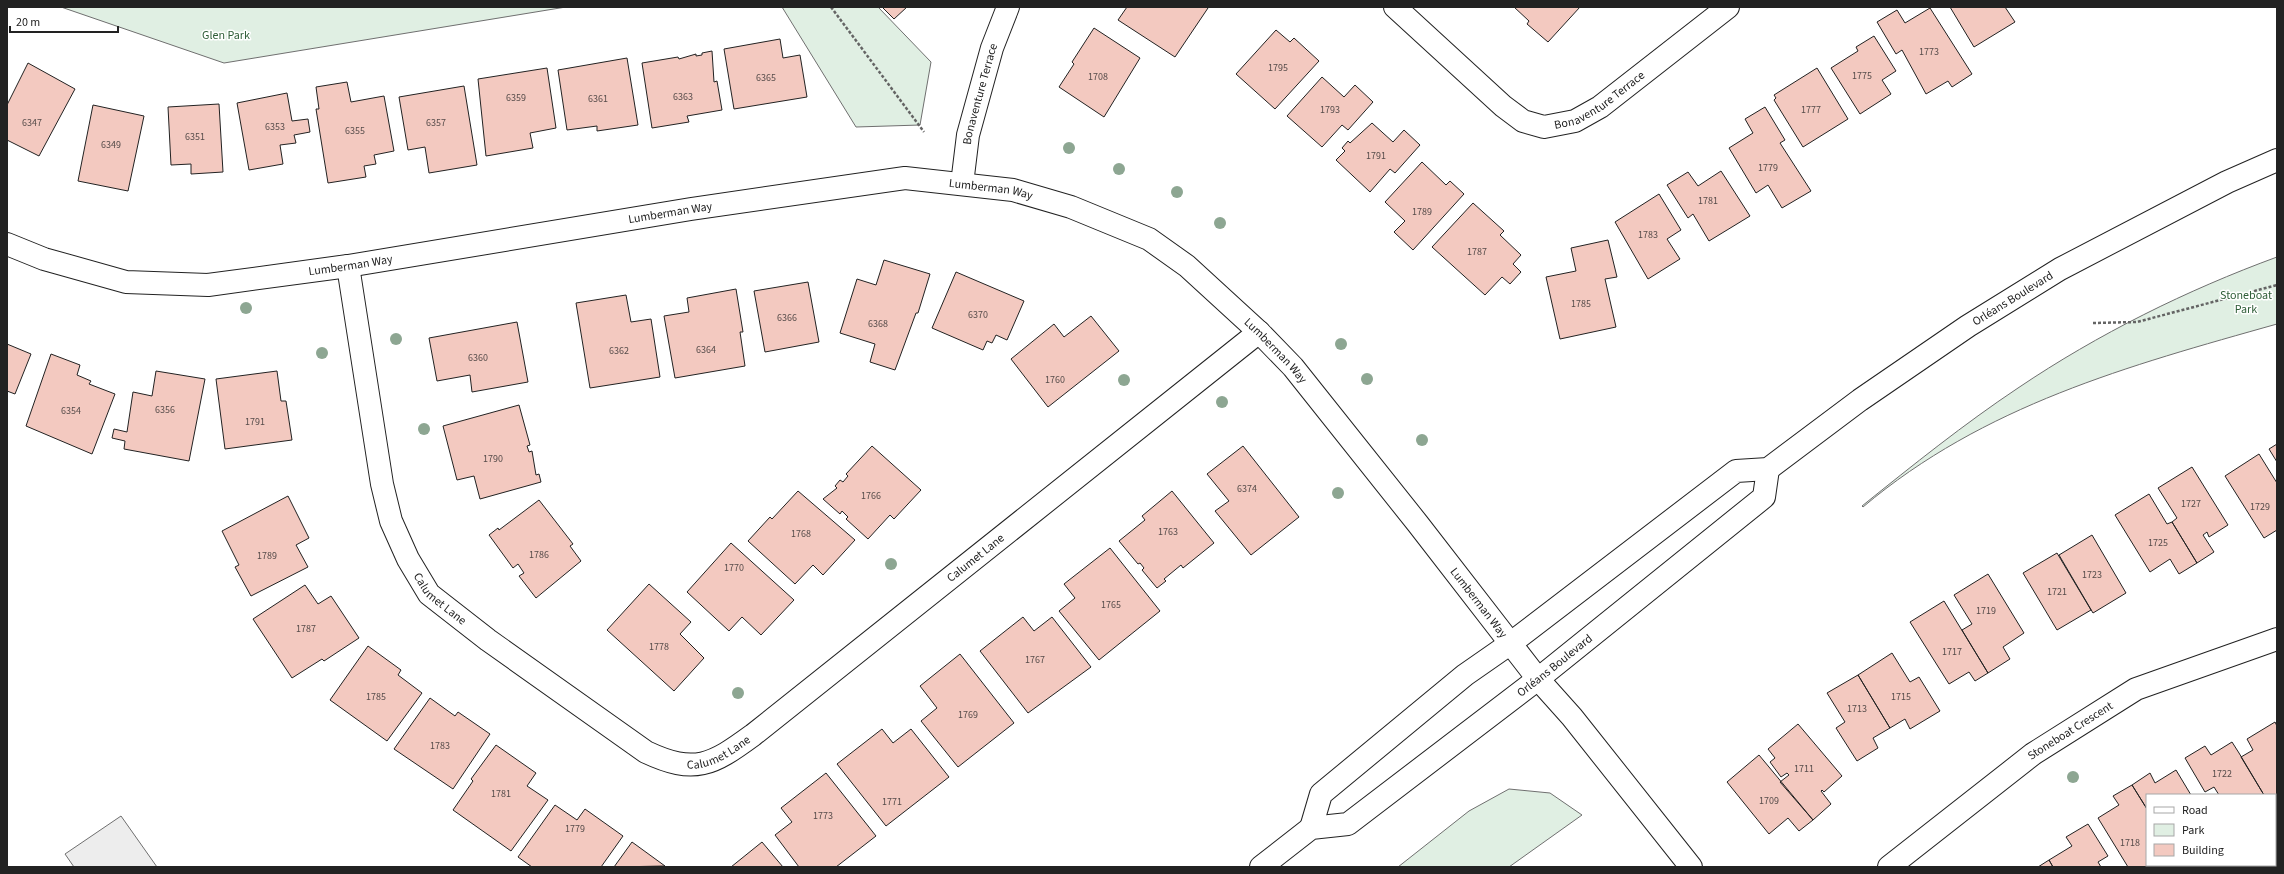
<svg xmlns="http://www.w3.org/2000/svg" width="2284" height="874" viewBox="0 0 2284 874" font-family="'Source Sans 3',sans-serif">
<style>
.green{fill:#e0efe3;stroke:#6f6f6f}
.parking{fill:#ededed;stroke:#6f6f6f}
.building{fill:#f3c9c0;stroke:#222}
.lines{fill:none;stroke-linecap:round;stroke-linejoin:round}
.minor-casing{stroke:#222;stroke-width:24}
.secondary-casing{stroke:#222;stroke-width:24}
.path{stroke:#646464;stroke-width:2.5;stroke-dasharray:3 2;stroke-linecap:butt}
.minor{stroke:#fff;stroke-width:22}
.secondary{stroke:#fff;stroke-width:22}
.tree{fill:#8da692}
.labels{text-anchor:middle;stroke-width:3;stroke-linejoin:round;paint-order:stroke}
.number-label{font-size:10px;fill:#564c4a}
.park-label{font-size:12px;fill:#2f5e38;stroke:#fff}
.street-label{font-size:12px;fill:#222;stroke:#fff}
</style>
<rect width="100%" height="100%" fill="#fff"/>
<path class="green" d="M61,7H566L224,63Z
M782,7H878L931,62L920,125L856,127Z
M2277,257V324C2128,366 1984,405 1863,507L1862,506C1913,465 1964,424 2018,388C2098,334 2187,290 2277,257Z
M1509,789L1550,793L1582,815L1509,867H1398L1469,811Z"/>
<path class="parking" d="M121,816L157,867H74L65,854Z"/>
<path class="building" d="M882,7H907L894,19Z
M1127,7H1206L1208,8L1175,57L1118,20Z
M1514,7H1580L1548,42L1527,24L1529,21Z
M1950,7H2005L2015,22L1974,47Z
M1930,8L1972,74L1952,87L1948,81L1926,94L1902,50L1896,54L1877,22L1897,10L1905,23Z
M1094,28L1140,58L1104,117L1059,87L1074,64L1072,62Z
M1276,30L1290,42L1294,38L1319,61L1275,109L1236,74Z
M1874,36L1896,71L1882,80L1891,94L1860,114L1831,68L1858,51L1856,47Z
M780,39L783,58L800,55L807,97L734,109L724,49Z
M712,51L714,82L717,81L722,110L687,116L689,122L652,128L642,63L678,57L679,59L696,54V56L702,55V53Z
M627,58L638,125L597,131V126L567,130L558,70Z
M28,63L75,89L39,156L7,140V105Z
M547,68L556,128L530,133L533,148L486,156L478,79Z
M1817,68L1848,119L1803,147L1774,100L1776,98L1774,95Z
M1322,77L1344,97L1355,85L1373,102L1348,130L1342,125L1322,147L1287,116Z
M347,82L351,102L384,96L394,151L374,155L376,164L364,166L366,177L328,183L316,109H319L316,87Z
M464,86L477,165L429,173L425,147L408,150L399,97Z
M287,93L292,121L308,119L310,132L294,135L296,143L280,145L283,164L249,170L237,103Z
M219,104L223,172L191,174V164L171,165L168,107Z
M93,105L144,116L128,191L78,181Z
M1765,107L1785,140L1780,143L1811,191L1782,208L1768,185L1756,193L1729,148L1753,133L1745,119Z
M1372,123L1393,142L1404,130L1420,145L1395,173L1390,169L1370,192L1336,160L1345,151L1342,148L1348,141L1350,143Z
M1422,162L1446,185L1450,181L1464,194L1413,250L1394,232L1405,221L1385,202Z
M1721,171L1750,216L1709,241L1693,214L1688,218L1667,185L1688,172L1698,186Z
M1659,194L1681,230L1667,239L1680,259L1648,279L1615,222Z
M1473,203L1504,231L1500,235L1521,255L1513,264L1521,272L1510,284L1502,277L1485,295L1432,247Z
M1608,240L1617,277L1605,279L1616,327L1560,339L1546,277L1576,271L1571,248Z
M884,260L930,274L918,313H916L895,370L870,362L875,344L840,333L857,279L876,285Z
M956,272L1024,301L1007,340L996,335L992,343L987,341L983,350L932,328Z
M808,282L819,342L765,352L754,291Z
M736,289L743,332H740L745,366L675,378L664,316L689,312L687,298Z
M626,295L631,322L651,319L660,377L590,388L576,303Z
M1091,316L1119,351L1048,407L1011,359L1054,324L1064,337Z
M517,322L528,382L472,392L470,375L437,381L429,338Z
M7,344L31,354L15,394L7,391Z
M51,354L80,365L77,375L91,381L89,384L115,394L92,454L26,426Z
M156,371L205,379L189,461L124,449L125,441L112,438L114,429L127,432L133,392L152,396Z
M277,371L281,401H286L292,440L225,449L216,379Z
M519,405L530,445L527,446L529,452L532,451L536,475L539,474L541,482L480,499L474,476L457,480L443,426Z
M2277,444V462L2269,449Z
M872,446L921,490L894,519L890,515L868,539L846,519L848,517L842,511L840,514L823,499L837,488L835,486L840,480L843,482L848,476L846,474Z
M1243,446L1299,517L1251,555L1215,511L1229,501L1207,474Z
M2259,454L2277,483V530L2264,538L2225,476Z
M2192,467L2228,525L2209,537L2207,532L2203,535L2214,552L2197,563L2172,522L2177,518L2158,488Z
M798,491L855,540L823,575L813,565L795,584L748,541L770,517L772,519Z
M1172,491L1214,543L1183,568L1181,565L1164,579L1166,581L1157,588L1142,570L1144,568L1140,563L1138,564L1119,541L1145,520L1142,516Z
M2149,494L2167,524L2172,522L2197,563L2179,574L2170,559L2150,572L2115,515Z
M288,496L309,538L296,545L308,567L251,596L235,567L239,565L222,531Z
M539,500L573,544L570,546L581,561L536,598L519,576L524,573L518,564L513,568L489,535L498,528L499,530Z
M2092,535L2126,593L2093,613L2059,555Z
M731,543L794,600L761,635L742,617L729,631L687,592Z
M1110,548L1160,611L1099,660L1059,611L1075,598L1064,584Z
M2057,553L2091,610L2057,630L2023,573Z
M1988,574L2024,633L2003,647L2010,659L1988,673L1962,630L1972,624L1954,595Z
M649,584L691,622L680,634L704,658L674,691L607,630Z
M305,585L318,604L331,596L359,638L324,661L322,659L292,678L253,619Z
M1944,601L1988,673L1975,681L1969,672L1949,684L1910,622Z
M1023,617L1034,631L1052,617L1091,667L1028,713L980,651Z
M368,646L401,670L398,675L422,693L387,741L330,700Z
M1892,653L1910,682L1919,677L1940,711L1910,729L1905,719L1890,728L1858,675Z
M960,654L1014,723L958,767L921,721L937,708L920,686Z
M1858,675L1890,728L1873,738L1878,748L1857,761L1836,728L1845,722L1827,693Z
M430,698L455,716L458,712L490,734L453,789L394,749Z
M2275,722L2277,726V807L2275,808V795H2264L2241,757L2253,750L2247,739Z
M1798,724L1842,776L1824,792L1822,790L1821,791L1831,804L1813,820L1780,782L1789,775L1787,773L1781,777L1770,762L1775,758L1768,749Z
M882,729L893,743L911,729L949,777L886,826L837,764Z
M2232,742L2239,753L2264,795H2219L2214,787L2205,792L2185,758L2205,746L2211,755Z
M496,745L536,773L527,786L548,800L511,851L453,810L473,781L471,779Z
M1759,755L1813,820L1799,831L1788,818L1769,834L1727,782Z
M2176,770L2191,795H2147V809L2132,785L2150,773L2155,783Z
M826,773L876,836L836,867H799L775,835L792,822L781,808Z
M2132,785L2147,809V865H2162L2159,867H2128L2098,818L2119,805L2113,796Z
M555,805L577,820L585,809L623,836L601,867H532L518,857Z
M2088,824L2108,856L2098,862L2101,867H2053L2049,860L2072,846L2066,837Z
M632,842L665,866L614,867Z
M762,842L783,867H731Z
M2049,860L2053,867H2038Z"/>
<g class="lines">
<g class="minor-casing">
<g id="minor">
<path id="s1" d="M1395,7L1503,106L1523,121L1544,127L1575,121L1600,107L1728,7"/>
<path id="s2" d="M962,184L968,135L992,48L1008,7"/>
<path id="s3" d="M7,244L44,259L126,282L208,285L348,266L691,209L905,178L1013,190L1071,207L1149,239L1187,266L1259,332L1293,367L1418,524L1538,679L1572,717L1691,867"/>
<path id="s4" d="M348,266L382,484L391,521L408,559L429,594L488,640L646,752C695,775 712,765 753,735L1259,332"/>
<path id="s5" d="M1889,867L2033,754L2136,689L2277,639"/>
</g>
</g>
<g class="secondary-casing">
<g id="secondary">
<path id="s6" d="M1311,828L1321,794L1465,675L1511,643L1736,471L1768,469L1860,400L1968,326L2060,269L2227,182L2277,160"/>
<path id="s7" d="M1261,867L1311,828L1348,824L1538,679L1764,497L1768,469"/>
</g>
</g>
<path class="path" d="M831,7L924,132
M2093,323L2137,322L2277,285"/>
<use href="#minor" class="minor"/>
<use href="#secondary" class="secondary"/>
</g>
<g class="tree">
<circle cx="1069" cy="148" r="6"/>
<circle cx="1119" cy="169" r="6"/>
<circle cx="1177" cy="192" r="6"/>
<circle cx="1220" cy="223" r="6"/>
<circle cx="246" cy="308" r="6"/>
<circle cx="396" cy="339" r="6"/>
<circle cx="1341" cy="344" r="6"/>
<circle cx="322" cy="353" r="6"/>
<circle cx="1367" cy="379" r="6"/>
<circle cx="1124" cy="380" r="6"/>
<circle cx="1222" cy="402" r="6"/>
<circle cx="424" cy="429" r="6"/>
<circle cx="1422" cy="440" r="6"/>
<circle cx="1338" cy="493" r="6"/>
<circle cx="891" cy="564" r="6"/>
<circle cx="738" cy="693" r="6"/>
<circle cx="2073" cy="777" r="6"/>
</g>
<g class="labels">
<g class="number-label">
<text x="1929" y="55">1773</text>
<text x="1278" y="71">1795</text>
<text x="1862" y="79">1775</text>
<text x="1098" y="80">1708</text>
<text x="766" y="81">6365</text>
<text x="683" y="100">6363</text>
<text x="516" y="101">6359</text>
<text x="598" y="102">6361</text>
<text x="1330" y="113">1793</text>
<text x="1811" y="113">1777</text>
<text x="32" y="126">6347</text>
<text x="436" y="126">6357</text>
<text x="275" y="130">6353</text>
<text x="355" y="134">6355</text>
<text x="195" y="140">6351</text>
<text x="111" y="148">6349</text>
<text x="1376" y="159">1791</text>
<text x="1768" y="171">1779</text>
<text x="1708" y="204">1781</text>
<text x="1422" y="215">1789</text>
<text x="1648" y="238">1783</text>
<text x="1477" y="255">1787</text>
<text x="1581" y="307">1785</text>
<text x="978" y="318">6370</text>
<text x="787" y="321">6366</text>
<text x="878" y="327">6368</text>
<text x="706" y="353">6364</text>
<text x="619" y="354">6362</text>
<text x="478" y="361">6360</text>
<text x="1055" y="383">1760</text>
<text x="165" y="413">6356</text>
<text x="71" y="414">6354</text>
<text x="255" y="425">1791</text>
<text x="493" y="462">1790</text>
<text x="1247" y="492">6374</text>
<text x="871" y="499">1766</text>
<text x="2191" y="507">1727</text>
<text x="2260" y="510">1729</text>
<text x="1168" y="535">1763</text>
<text x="801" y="537">1768</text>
<text x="2158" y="546">1725</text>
<text x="539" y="558">1786</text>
<text x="267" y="559">1789</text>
<text x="734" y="571">1770</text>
<text x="2092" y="578">1723</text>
<text x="2057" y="595">1721</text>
<text x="1111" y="608">1765</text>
<text x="1986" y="614">1719</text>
<text x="306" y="632">1787</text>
<text x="659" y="650">1778</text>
<text x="1952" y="655">1717</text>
<text x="1035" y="663">1767</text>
<text x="376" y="700">1785</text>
<text x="1901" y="700">1715</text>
<text x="1857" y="712">1713</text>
<text x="968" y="718">1769</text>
<text x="440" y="749">1783</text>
<text x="1804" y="772">1711</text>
<text x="2222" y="777">1722</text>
<text x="501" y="797">1781</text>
<text x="1769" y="804">1709</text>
<text x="892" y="805">1771</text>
<text x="823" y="819">1773</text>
<text x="575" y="832">1779</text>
<text x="2130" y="846">1718</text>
</g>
<g class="park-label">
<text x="226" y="39">Glen Park</text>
<text x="2246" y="299">Stoneboat<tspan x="2246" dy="14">Park</tspan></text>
</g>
<g class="street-label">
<text dy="4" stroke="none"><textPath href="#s2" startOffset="92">Bonaventure Terrace</textPath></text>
<text dy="4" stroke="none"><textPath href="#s1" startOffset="256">Bonaventure Terrace</textPath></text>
<text dy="4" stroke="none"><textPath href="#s3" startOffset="999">Lumberman Way</textPath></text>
<text dy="4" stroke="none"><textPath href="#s3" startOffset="675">Lumberman Way</textPath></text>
<text dy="4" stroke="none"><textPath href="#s3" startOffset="351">Lumberman Way</textPath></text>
<text dy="4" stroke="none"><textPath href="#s6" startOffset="892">Orléans Boulevard</textPath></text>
<text dy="4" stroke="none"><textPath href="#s3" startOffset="1335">Lumberman Way</textPath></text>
<text dy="4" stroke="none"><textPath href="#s4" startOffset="1011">Calumet Lane</textPath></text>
<text dy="4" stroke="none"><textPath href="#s4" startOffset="352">Calumet Lane</textPath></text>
<text dy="4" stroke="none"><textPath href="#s3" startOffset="1659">Lumberman Way</textPath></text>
<text dy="4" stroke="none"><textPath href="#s7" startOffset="361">Orléans Boulevard</textPath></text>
<text dy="4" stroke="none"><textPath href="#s5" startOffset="227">Stoneboat Crescent</textPath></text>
<text dy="4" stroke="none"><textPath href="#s4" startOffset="687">Calumet Lane</textPath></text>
</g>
</g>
<rect width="2284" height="874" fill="none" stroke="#222222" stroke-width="16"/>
<rect x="2146" y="794" width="130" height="72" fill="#ffffff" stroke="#a7a7a7"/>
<rect x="2154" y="807" width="20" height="6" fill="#ffffff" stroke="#a7a7a7"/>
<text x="2182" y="814" font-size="12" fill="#222222">Road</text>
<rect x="2154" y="824" width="20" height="12" fill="#e0efe3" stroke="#a7a7a7"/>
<text x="2182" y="834" font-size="12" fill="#222222">Park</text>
<rect x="2154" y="844" width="20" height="12" fill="#f3c9c0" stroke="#a7a7a7"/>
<text x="2182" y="854" font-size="12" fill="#222222">Building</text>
<path d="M10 26v6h108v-6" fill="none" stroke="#222222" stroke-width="2"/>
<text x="16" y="26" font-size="12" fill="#222222" stroke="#ffffff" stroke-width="3" paint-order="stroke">20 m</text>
</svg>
